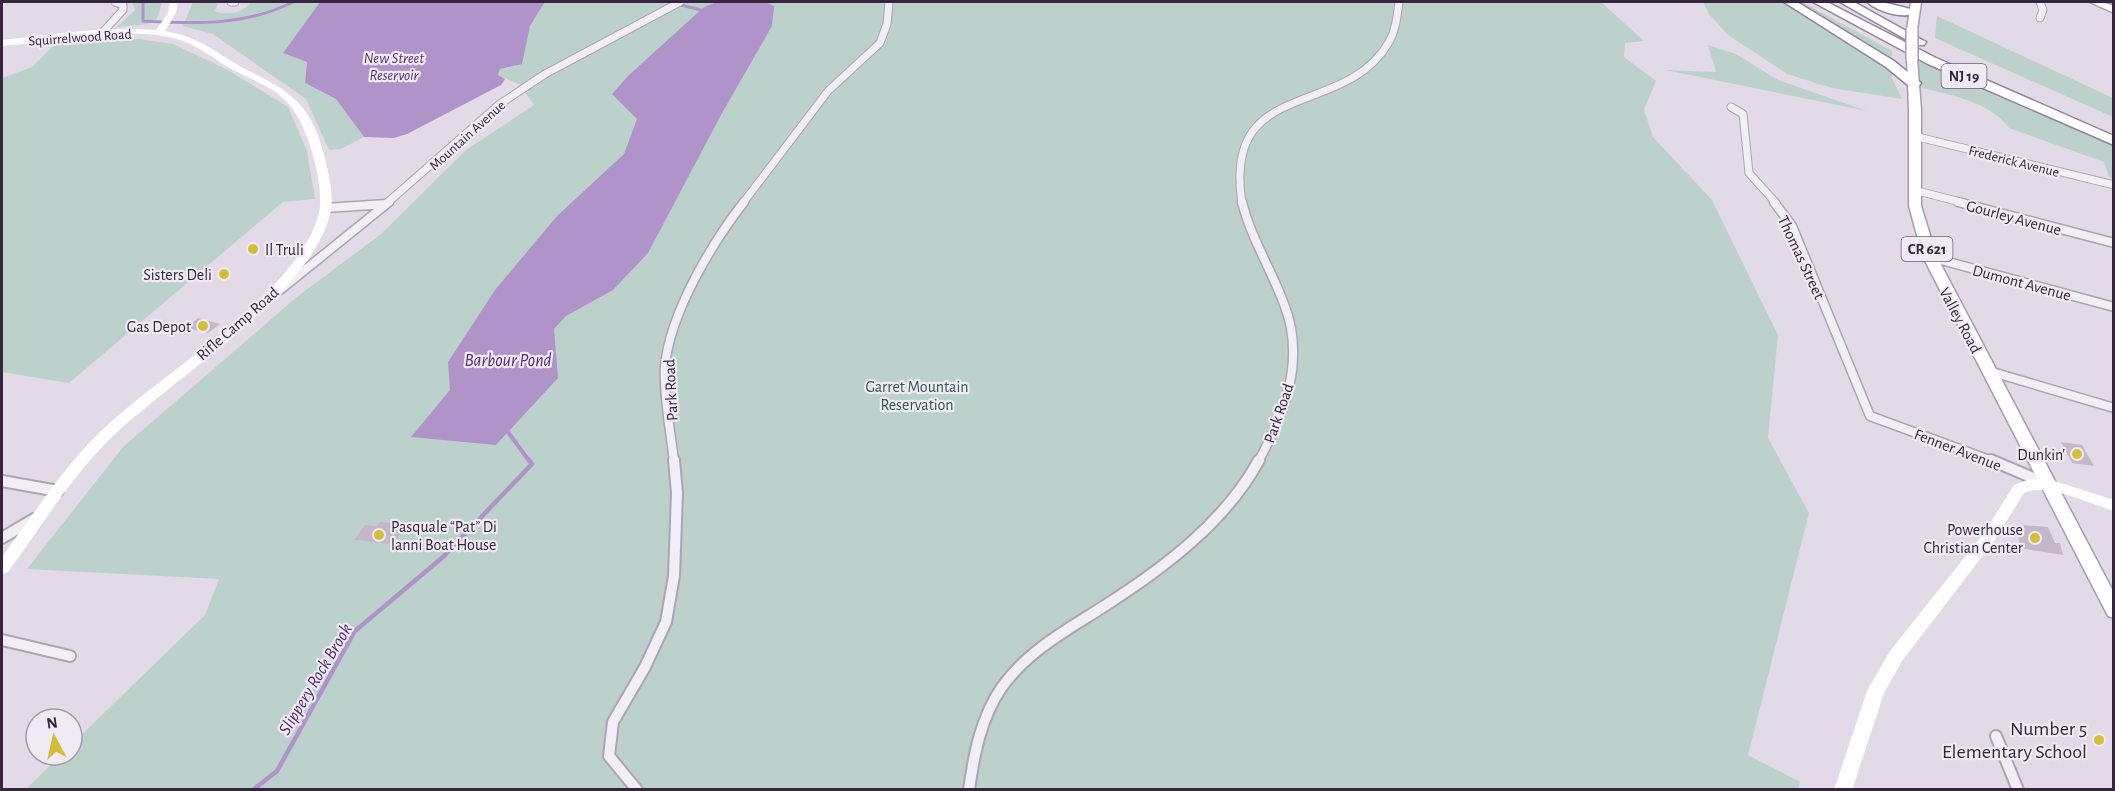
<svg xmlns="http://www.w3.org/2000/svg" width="2115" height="791" viewBox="0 0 2115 791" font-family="'Alegreya Sans',sans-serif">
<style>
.green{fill:#bcd1cc}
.water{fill:#b094c9}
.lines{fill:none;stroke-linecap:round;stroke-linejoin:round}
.stream-far2{stroke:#b094c9;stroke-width:3}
.stream-far1{stroke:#b094c9;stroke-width:4}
.stream{stroke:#b094c9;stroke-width:4.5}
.building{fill:#c3b8c9}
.street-far2-casing{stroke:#aea4b4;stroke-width:9}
.street-far1-casing{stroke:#aea4b4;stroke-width:11}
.street-casing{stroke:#aea4b4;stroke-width:14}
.primary-casing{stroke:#a99ab3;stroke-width:3}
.highway-casing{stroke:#93829e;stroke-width:3}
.street-far2{stroke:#f2eef5;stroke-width:7}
.street-far1{stroke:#f2eef5;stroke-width:8}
.street{stroke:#f2eef5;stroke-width:10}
.secondary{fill:#fff;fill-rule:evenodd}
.primary{fill:#fff;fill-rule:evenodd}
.highway{fill:#fff;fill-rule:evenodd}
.primary-bridge-casing{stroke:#a99ab3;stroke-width:14;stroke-linecap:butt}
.primary-bridge{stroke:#fff;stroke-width:11}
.poi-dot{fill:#d3be39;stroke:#f0eaf4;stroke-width:2}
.labels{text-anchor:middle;stroke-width:4.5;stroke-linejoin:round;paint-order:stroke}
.far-street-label{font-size:14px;fill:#35253d;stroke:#f0eaf4}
.far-water-label{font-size:15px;font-style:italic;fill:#542d72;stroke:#f0eaf4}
.shield{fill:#f0eaf4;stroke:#6d6074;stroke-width:1.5}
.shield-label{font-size:15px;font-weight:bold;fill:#35253d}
.street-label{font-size:16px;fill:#35253d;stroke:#f0eaf4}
.poi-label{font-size:16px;fill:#35253d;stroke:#f0eaf4;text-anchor:end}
.park-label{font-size:16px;fill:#315952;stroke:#f0eaf4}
.water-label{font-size:18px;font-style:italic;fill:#542d72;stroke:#f0eaf4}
.near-poi-label{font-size:20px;fill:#35253d;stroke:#f0eaf4;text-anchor:end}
</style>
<rect width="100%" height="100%" fill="#e2dbe7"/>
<path class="green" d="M132,2H162L157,19L148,24L117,27L135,10Z
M193,2H219L215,11C227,16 244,13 250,2H320L283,53L307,62L305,83L336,99L364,137L341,149L329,150L306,99L213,34L183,26Z
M545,2H1601L1644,41L1625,43L1624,57L1656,81L1644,110L1653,137L1712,200L1778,335L1768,438L1809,513L1748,755L1800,782L1798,789L25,790L61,755H72V744L205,615L219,579L27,569L123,447L298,296L381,234L466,150L534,105L519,84L498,75L500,69L515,66L530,26Z
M1703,2H1802L1892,51V78L1902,99L1832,88L1787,74L1728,35L1709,14Z
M1937,16L2113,98V117L1935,38Z
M139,39L173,44L228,70L288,107L307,151L315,199L283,202L69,383L2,372V78L32,67L57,42Z
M1708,45L1736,54L1778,80L1867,111L1665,70L1716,72Z
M1912,58L1921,59L2113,145V178L2109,177L2104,162L2009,128C1989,100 1947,95 1916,86Z"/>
<path class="water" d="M320,2H545L530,26L522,64L500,69L498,75L505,79L501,85L407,134L394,138L364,137L336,99L305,83L307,62L283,53Z
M717,2H765L774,6L772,26L721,115L648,253L613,290L566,316L554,329L558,378L496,445L411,437L450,390L448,362L495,290L557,216L624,154L637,119L612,94L629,75L704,7Z"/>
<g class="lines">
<path class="stream-far2" d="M143,2V21C195,24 245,26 293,2
M669,2L701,10"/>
<path class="stream-far1" d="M508,432L530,462"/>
<path class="stream" d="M253,790L277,771L355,631L443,557L532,464L529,460"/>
</g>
<path class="building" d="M198,318L220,324L208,333L186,328Z
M2061,442L2082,445L2094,466L2072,463Z
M380,522L395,523L391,528L403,530L393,544L354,540L365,525L377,526Z
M2023,525L2048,527L2055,543H2060L2063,555L2020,548L2017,529H2025Z"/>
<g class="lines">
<g class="street-far2-casing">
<path id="street-far2" d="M231,2H235
M2040,2L2043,10L2040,18
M100,35L123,10V5L115,2
M1731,107L1743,114L1749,173L1776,203
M1914,136L2114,185
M1914,190L1964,203
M387,203L500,104L545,74L680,2
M743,203L828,91L880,43L887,24L889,2
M1242,203C1222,75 1345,120 1389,42C1396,30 1397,16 1399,2"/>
</g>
<g class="street-far1-casing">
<path id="street-far1" d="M1242,202C1251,238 1271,269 1284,304C1306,359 1285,413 1258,462
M1774,202L1792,226L1870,416L1995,462
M1958,202L2114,243
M326,208L386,204
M1930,257L2114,307
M280,290L389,202
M1989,371L2114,408
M674,462C671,433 663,394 665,366C670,313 712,243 744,202"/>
</g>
<g class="street-casing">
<path id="street" d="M1991,460L2045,483
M2,481L58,491
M2,538L34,519
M2,640L70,656
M1996,736L2018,790
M637,790L609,756L613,722L645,667L666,622L674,576L677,493L674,460
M969,790C974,754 981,717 1002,687C1029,649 1071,628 1109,603C1165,567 1226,521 1259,460"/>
</g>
<g class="primary-casing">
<path id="primary" d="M1911,2H1921L1917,30L1912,33L1907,30Z
M2090,2H2102L2114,6V13Z
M1912,56L1917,59L1921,110V206L1937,257L2114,593V618L2108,616L1923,257L1909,206V110L1907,59Z"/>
</g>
<g class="highway-casing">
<path id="highway" d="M1784,2H1797L1894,61L1921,83L1919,86H1909L1886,67Z
M1813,2H1827L1936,58L2114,136V145L1928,64Z
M1840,2H1854L1926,42L1924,45H1916Z
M1867,2H1882L1919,11C1907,21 1878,12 1867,2Z"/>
</g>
<use href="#street-far2" class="street-far2"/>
<use href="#street-far1" class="street-far1"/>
<use href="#street" class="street"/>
<path class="secondary" d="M170,2H178L176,13L165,31C198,37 211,49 238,65C268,82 295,90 312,122C322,142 335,188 331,210C314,295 167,381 107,442C68,481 40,529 8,572L2,574V557C37,510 68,459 113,420C173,367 267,311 308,240C313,231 319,217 320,206C322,178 307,121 286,101C270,85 247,78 228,67C208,55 192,41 168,37C114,27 56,42 2,46V40C53,34 105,26 156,30L168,13Z
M2045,478L2114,500V511C2089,504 2048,482 2024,493L1994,541L1902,661L1884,693L1852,790H1834L1867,691L1890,651L1984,533L2014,485L2030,479Z"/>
<use href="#primary" class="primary"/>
<use href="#highway" class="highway"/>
<g class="primary-bridge-casing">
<path id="primary-bridge" d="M1912,30V59"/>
</g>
<use href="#primary-bridge" class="primary-bridge"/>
</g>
<g class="poi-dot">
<circle cx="253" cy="249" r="6"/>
<circle cx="224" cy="274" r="6"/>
<circle cx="203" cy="326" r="6"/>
<circle cx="2077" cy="454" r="6"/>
<circle cx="379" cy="535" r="6"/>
<circle cx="2035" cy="538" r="6"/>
<circle cx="2099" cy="740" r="6"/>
</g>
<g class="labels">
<g class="far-street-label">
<text transform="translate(80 37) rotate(-4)" y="5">Squirrelwood Road</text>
<text transform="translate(467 135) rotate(-42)" y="5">Mountain Avenue</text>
<text transform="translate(2014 161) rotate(14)" y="5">Frederick Avenue</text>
</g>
<g class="far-water-label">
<text x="394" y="63">New Street<tspan x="394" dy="17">Reservoir</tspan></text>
</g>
<g class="shield">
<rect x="1941.5" y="64" width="45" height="24" rx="4.5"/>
<rect x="1901.5" y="237" width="51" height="24" rx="4.5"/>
</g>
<g class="shield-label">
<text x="1964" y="81">NJ 19</text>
<text x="1927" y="254">CR 621</text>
</g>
<g class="street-label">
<text transform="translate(2014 217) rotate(15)" y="6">Gourley Avenue</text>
<text transform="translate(1802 257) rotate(65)" y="6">Thomas Street</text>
<text transform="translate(2022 282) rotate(15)" y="6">Dumont Avenue</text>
<text transform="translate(1961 320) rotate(62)" y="6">Valley Road</text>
<text transform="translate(237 323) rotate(-41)" y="6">Rifle Camp Road</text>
<text transform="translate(670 390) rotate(-93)" y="6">Park Road</text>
<text transform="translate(1278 413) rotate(-71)" y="6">Park Road</text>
<text transform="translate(1958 449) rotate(21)" y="6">Fenner Avenue</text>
</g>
<g class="poi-label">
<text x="265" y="255" text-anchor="start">Il Truli</text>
<text x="212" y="280">Sisters Deli</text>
<text x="191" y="332">Gas Depot</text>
<text x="2065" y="460">Dunkin'</text>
<text x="391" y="532" text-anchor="start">Pasquale “Pat” Di<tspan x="391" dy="18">lanni Boat House</tspan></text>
<text x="2023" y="535">Powerhouse<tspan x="2023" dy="18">Christian Center</tspan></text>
</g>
<g class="park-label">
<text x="917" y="392">Garret Mountain<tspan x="917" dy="18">Reservation</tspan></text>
</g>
<g class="water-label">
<text x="508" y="366">Barbour Pond</text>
<text transform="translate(315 679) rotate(-59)" y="6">Slippery Rock Brook</text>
</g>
<g class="near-poi-label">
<text x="2087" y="735">Number 5<tspan x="2087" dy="23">Elementary School</tspan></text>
</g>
</g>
<rect width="2115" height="791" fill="none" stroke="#35253d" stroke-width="6"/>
<g transform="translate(54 737) rotate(352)"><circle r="28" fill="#f0eaf4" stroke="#a59bab" stroke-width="1.5"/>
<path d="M0-4.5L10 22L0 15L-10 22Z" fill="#d3be39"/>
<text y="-9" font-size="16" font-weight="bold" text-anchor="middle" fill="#35253d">N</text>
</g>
</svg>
